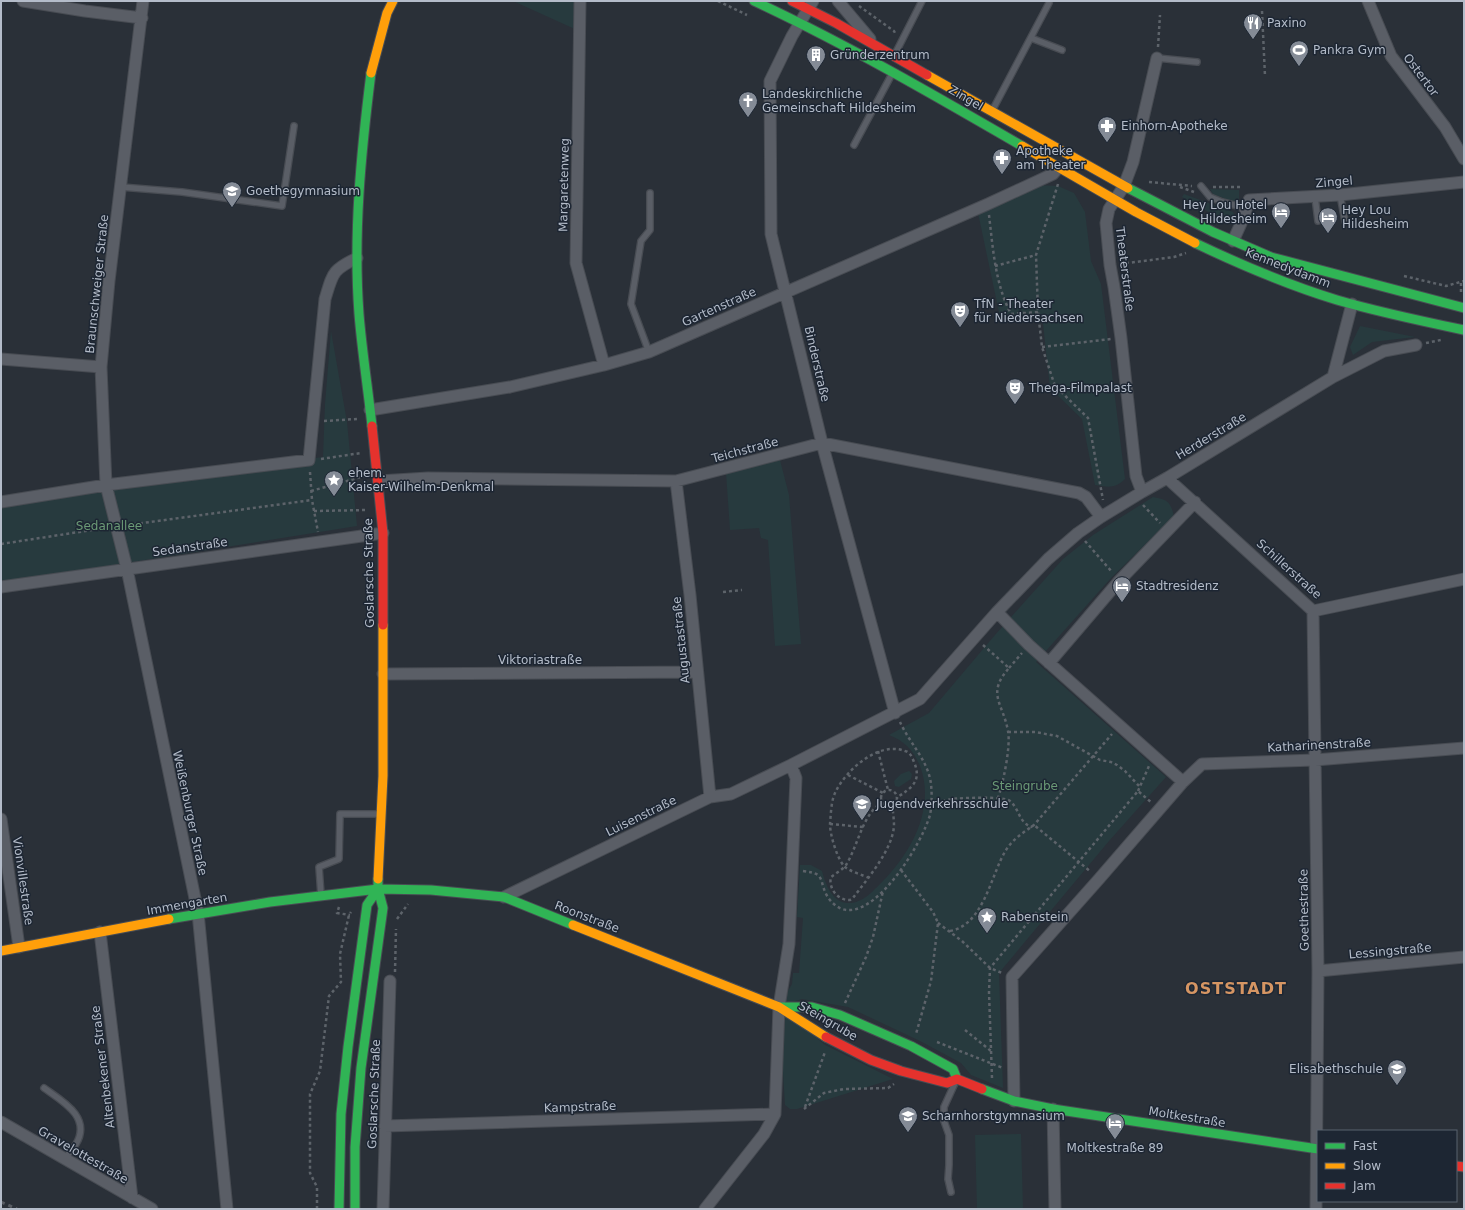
<svg xmlns="http://www.w3.org/2000/svg" width="1465" height="1210" viewBox="0 0 1465 1210" font-family="'DejaVu Sans',sans-serif">
<style>
.green{fill:#273a3e}
.lines{fill:none;stroke-linecap:round;stroke-linejoin:round}
.lane-casing{stroke:#484c53;stroke-width:8}
.street-casing{stroke:#484c53;stroke-width:13}
.fast-casing{stroke:#484c53;stroke-width:11}
.slow-casing{stroke:#484c53;stroke-width:11}
.jam-casing{stroke:#484c53;stroke-width:11}
.path{stroke:#5d636a;stroke-width:2.5;stroke-dasharray:3 3;stroke-linecap:butt}
.lane{stroke:#5a5e66;stroke-width:5.5}
.street{stroke:#5a5e66;stroke-width:11}
.fast{stroke:#30b455;stroke-width:9}
.slow{stroke:#ff9f0a;stroke-width:9}
.jam{stroke:#e5322d;stroke-width:9}
.rail{stroke:#595d64;stroke-width:3;stroke-dasharray:4 4;stroke-linecap:butt}
.labels{text-anchor:middle;stroke-width:3;stroke-linejoin:round;paint-order:stroke}
.poi-label{font-size:12px;fill:#b4bcc9;stroke:#1d2633;text-anchor:start}
.street-label{font-size:12px;fill:#b4bcc9;stroke:#1d2633}
.park-label{font-size:12px;fill:#6b9a76;stroke:#1d2633}
.district-label{font-size:16px;font-weight:bold;letter-spacing:1px;fill:#d59563;stroke:#1d2633}
</style>
<rect width="100%" height="100%" fill="#2a3038"/>
<path class="green" d="M513,1H578L577,30Z
M1037,185L1058,186L1074,193L1085,212L1091,261L1101,284L1125,479C1115,489 1108,487 1095,485L1082,419L1050,388L1042,314L1000,317L978,213Z
M1210,189L1239,190V200L1233,202L1213,194Z
M1184,194L1233,212L1236,218L1230,224L1182,197Z
M1360,326L1415,337L1372,342L1353,355L1350,347Z
M331,331L347,422L357,526L1,583V502L106,485L323,457L325,404Z
M780,460L789,495L801,644L775,646L768,540L761,538L759,528L730,530L726,473Z
M1153,497C1168,500 1170,501 1174,516L1111,578L1036,662L1166,777L1109,841L999,973L1003,1088L971,1075L961,1063L920,1041L848,1007L802,999L779,1006L825,1045L893,1079L797,1109H790L785,1105L779,1007L792,984L793,973H799L803,918L797,917L800,865H811L822,871C825,883 832,902 847,903C862,904 872,892 882,882C911,853 936,808 920,766C916,757 911,748 902,742C899,739 893,737 889,735L929,713L995,635L1063,559L1093,535Z
M909,771L912,774L911,779L899,787L895,786L894,781L901,774Z
M1021,1134L1023,1209H977L975,1135Z"/>
<g class="lines">
<g class="lane-casing">
<path id="lane" d="M1031,38L1062,50
M895,54L922,1
M1157,58L1197,62
M992,111L1049,3
M854,145L893,72
M1201,186L1210,197L1222,202L1246,208
M121,187L182,192L282,206L294,126
M1340,195L1345,221
M1315,197L1318,221
M649,352L631,304L641,241L650,230V193
M321,895L319,867L339,859L340,814H380
M44,1088C62,1101 92,1117 76,1144C73,1149 68,1154 65,1159
M951,1192L948,1179L949,1165V1135L944,1121V1107L955,1083"/>
</g>
<g class="street-casing">
<path id="street" d="M23,1L85,11L142,18
M143,1L109,281L101,367L106,485L127,569L198,913L227,1209
M580,1L576,263L604,365
M813,1L792,36L770,81L771,234L822,443L895,713
M838,1L870,39
M1368,1L1391,56L1445,127L1464,159
M1233,241L1243,219L1249,200L1340,195L1464,182
M1,359L101,367
M1333,377L1352,304
M370,410L510,387L604,365L649,352L988,204L1053,174L1059,167
M1167,478L1313,611
M379,481L428,478L676,481L822,443L1079,493L1086,497L1101,517
M676,481L690,595L710,797
M1142,492L1136,476L1121,338L1114,287L1110,265L1106,223L1109,209L1124,186L1133,162L1157,58
M1,502L106,485L309,460L325,299C333,273 332,270 357,258
M1,587L383,533
M1313,611L1318,971L1316,1209
M1313,611L1464,579
M997,612L1029,645L1183,782
M1049,663L1119,581L1195,502
M383,674L697,672
M1,819L19,947
M504,897L710,797L731,794L791,765L920,699L997,612L1048,559L1078,533L1101,517L1142,492L1167,478L1333,377L1384,351L1416,345
M100,932L132,1198
M1318,971L1464,957
M1014,1101L1012,977L1099,879L1183,782L1202,764L1315,760L1464,748
M1053,1109L1055,1209
M1,1122L152,1209
M385,1126L775,1114
M383,1209L390,981
M705,1209L764,1134L775,1114L779,1007L789,944L796,778L791,765"/>
</g>
<g class="fast-casing">
<path id="fast" d="M754,1C846,44 934,95 1022,146
M371,73C361,153 353,234 359,314C362,351 368,389 372,426
M1128,188L1213,232L1271,257L1464,308
M1195,243C1241,265 1288,285 1337,300C1378,312 1421,321 1464,330
M169,919L270,902L378,889L431,890L504,897L573,925
M779,1007H812L840,1015L911,1046L953,1069L957,1079
M982,1089L1014,1101L1053,1109L1318,1149
M339,1209L341,1114L348,1047L367,905L378,889
M355,1209V1147L361,1068L383,908L378,889V879"/>
</g>
<g class="slow-casing">
<path id="slow" d="M371,73L387,13L393,1
M927,75L1128,188
M1022,146L1136,212L1195,243
M378,879L383,776V625
M573,925L779,1007L826,1037
M1,951L169,919"/>
</g>
<g class="jam-casing">
<path id="jam" d="M792,1L836,23L927,75
M372,426L383,533V625
M826,1037L871,1060L901,1071L947,1083L957,1079L982,1089
M1456,1166L1464,1167"/>
</g>
<path class="path" d="M718,1L747,15
M859,6L894,31L896,35
M1262,11L1265,76
M1158,47L1160,15
M1149,182L1192,186
M1058,184L1036,255L1038,312L1042,347L1055,386L1088,418L1103,500
M1180,187L1194,192
M1213,187H1243
M989,215C993,248 995,284 1011,314L1038,312
M1120,264L1174,257L1186,253
M995,266L1036,255
M1404,276L1446,286L1464,281
M1461,283V293
M1426,343L1441,340
M1042,347L1111,339
M324,421L357,419
M321,459L361,453
M310,472L312,500L318,532
M311,491L365,476
M1143,505L1160,523
M314,511L367,510
M128,525L312,500
M1085,541L1112,572
M1,544L105,528
M723,592L742,590
M983,645L1009,668C986,694 1003,703 1008,731C1011,746 1003,784 998,798
M1009,668L1022,653
M1008,732H1035L1057,736L1100,760L1111,762L1117,765L1125,771L1140,787
M878,751L888,790
M848,775L883,793
M881 798a8 8 0 1 1 16 0a8 8 0 1 1-16 0Z
M1138,791L1149,766
M883,802C863,812 858,846 846,865C842,870 836,873 831,877C828,888 838,901 850,900L853,898C867,879 892,851 894,826C894,819 893,812 892,805
M931,805C938,803 945,800 952,799C962,798 1004,796 1010,801C1020,810 1018,821 1031,827L1034,825L1091,872
M830,824L863,827
M901,870L933,912L938,923L931,981L916,1034
M803,871C809,872 813,872 818,875C822,879 822,884 824,889C827,899 837,910 848,910C880,912 922,843 930,815C932,805 932,794 931,784C928,760 910,744 900,722
M869,878C863,875 848,871 844,866C837,858 830,835 830,824C831,813 831,800 836,791C847,769 879,741 905,751C910,752 912,757 914,762C922,781 912,788 896,798
M339,907L337,913L350,915
M397,919L408,904
M938,923L962,941L990,968L1002,973
M950,931C984,925 991,874 1006,850C1013,839 1024,832 1034,825L1112,734
M395,972L396,929
M845,1003L866,957L873,937L883,891
M965,1030L991,1051
M937,1042L1003,1068
M992,1078L989,992L990,968L1138,791L1152,803
M805,1107L825,1052
M804,1109L824,1093L844,1089L888,1088L894,1084
M317,1209V1187L310,1173V1094L320,1071L329,996L341,982L340,954L349,915L351,912"/>
<use href="#lane" class="lane"/>
<use href="#street" class="street"/>
<use href="#fast" class="fast"/>
<use href="#slow" class="slow"/>
<use href="#jam" class="jam"/>
<path class="rail" d="M1,1202L17,1209"/>
</g>
<defs>
<g id="restaurant-pin" transform="scale(1)"><path d="M0 17L-7.5 6A9.5 9.5 0 1 1 7.5 6Z" fill="#848b96" stroke="#1d2633"/><path d="M-5-6h1v4h1v-4h1v4h1v-4h1v5L-1.5 .5V6h-2V.5L-5-1ZM5-6V6H3V1.5H1.5Q1.5-4 5-6Z" fill="#fff"/></g>
<g id="stadium-pin" transform="scale(1)"><path d="M0 17L-7.5 6A9.5 9.5 0 1 1 7.5 6Z" fill="#848b96" stroke="#1d2633"/><path d="M0-5a6.5 5 0 1 0 0 10a6.5 5 0 1 0 0-10ZM-3.5-1.8h7v3.6h-7Z" fill="#fff"/></g>
<g id="building-pin" transform="scale(1)"><path d="M0 17L-7.5 6A9.5 9.5 0 1 1 7.5 6Z" fill="#848b96" stroke="#1d2633"/><path d="M-4-6H4V6H1V3H-1V6H-4ZM-2.5-4.3h1.7v1.8h-1.7ZM.8-4.3h1.7v1.8H.8ZM-2.5-1h1.7V.8h-1.7ZM.8-1h1.7V.8H.8Z" fill="#fff"/></g>
<g id="church-pin" transform="scale(1)"><path d="M0 17L-7.5 6A9.5 9.5 0 1 1 7.5 6Z" fill="#848b96" stroke="#1d2633"/><path d="M-1.2-6h2.4v3.5h3.3v2.4h-3.3V6h-2.4V-.1h-3.3v-2.4h3.3Z" fill="#fff"/></g>
<g id="pharmacy-pin" transform="scale(1)"><path d="M0 17L-7.5 6A9.5 9.5 0 1 1 7.5 6Z" fill="#848b96" stroke="#1d2633"/><path d="M-2-6h4v4h4v4h-4v4h-4v-4h-4v-4h4Z" fill="#fff"/></g>
<g id="school-pin" transform="scale(1)"><path d="M0 17L-7.5 6A9.5 9.5 0 1 1 7.5 6Z" fill="#848b96" stroke="#1d2633"/><path d="M0-5L7-2L0 1L-7-2ZM-4 1L0 2.5L4 1V4Q0 6-4 4Z" fill="#fff"/></g>
<g id="hotel-pin" transform="scale(1)"><path d="M0 17L-7.5 6A9.5 9.5 0 1 1 7.5 6Z" fill="#848b96" stroke="#1d2633"/><path d="M-6-4.5h1.5V1H6V5H4.5V3h-9V5H-6ZM-4 0a1.8 1.8 0 1 1 3.6 0ZM.5 0V-2.5h3Q6-2.5 6 0Z" fill="#fff"/></g>
<g id="theatre-pin" transform="scale(1)"><path d="M0 17L-7.5 6A9.5 9.5 0 1 1 7.5 6Z" fill="#848b96" stroke="#1d2633"/><path d="M-5-5.5Q0-4 5-5.5V0Q5 5 0 6Q-5 5-5 0ZM-3.3-2.5H-1v1.5H-3.3ZM1-2.5H3.3v1.5H1ZM-2.8 1Q0 5.5 2.8 1Z" fill="#fff"/></g>
<g id="sight-pin" transform="scale(1)"><path d="M0 17L-7.5 6A9.5 9.5 0 1 1 7.5 6Z" fill="#848b96" stroke="#1d2633"/><path d="M0-6L1.8-2.2L6-1.7L2.9 1.2L3.7 5.4L0 3.3L-3.7 5.4L-2.9 1.2L-6-1.7L-1.8-2.2Z" fill="#fff"/></g>
</defs>
<g fill-rule="evenodd">
<use href="#restaurant-pin" x="1253" y="23"/>
<use href="#stadium-pin" x="1299" y="50"/>
<use href="#building-pin" x="816" y="55"/>
<use href="#church-pin" x="748" y="101"/>
<use href="#pharmacy-pin" x="1107" y="126"/>
<use href="#pharmacy-pin" x="1002" y="158"/>
<use href="#school-pin" x="232" y="191"/>
<use href="#hotel-pin" x="1281" y="212"/>
<use href="#hotel-pin" x="1328" y="217"/>
<use href="#theatre-pin" x="960" y="311"/>
<use href="#theatre-pin" x="1015" y="388"/>
<use href="#sight-pin" x="334" y="480"/>
<use href="#hotel-pin" x="1122" y="586"/>
<use href="#school-pin" x="862" y="804"/>
<use href="#sight-pin" x="987" y="917"/>
<use href="#school-pin" x="1397" y="1069"/>
<use href="#school-pin" x="908" y="1116"/>
<use href="#hotel-pin" x="1115" y="1123"/>
</g>
<g class="labels">
<g class="poi-label">
<text x="1267" y="27">Paxino</text>
<text x="1313" y="54">Pankra Gym</text>
<text x="830" y="59">Gründerzentrum</text>
<text x="762" y="98">Landeskirchliche<tspan x="762" dy="14">Gemeinschaft Hildesheim</tspan></text>
<text x="1121" y="130">Einhorn-Apotheke</text>
<text x="1016" y="155">Apotheke<tspan x="1016" dy="14">am Theater</tspan></text>
<text x="246" y="195">Goethegymnasium</text>
<text x="1267" y="209" text-anchor="end">Hey Lou Hotel<tspan x="1267" dy="14">Hildesheim</tspan></text>
<text x="1342" y="214">Hey Lou<tspan x="1342" dy="14">Hildesheim</tspan></text>
<text x="974" y="308">TfN - Theater<tspan x="974" dy="14">für Niedersachsen</tspan></text>
<text x="1029" y="392">Thega-Filmpalast</text>
<text x="348" y="477">ehem.<tspan x="348" dy="14">Kaiser-Wilhelm-Denkmal</tspan></text>
<text x="1136" y="590">Stadtresidenz</text>
<text x="876" y="808">Jugendverkehrsschule</text>
<text x="1001" y="921">Rabenstein</text>
<text x="1383" y="1073" text-anchor="end">Elisabethschule</text>
<text x="922" y="1120">Scharnhorstgymnasium</text>
<text x="1115" y="1152" text-anchor="middle">Moltkestraße 89</text>
</g>
<g class="street-label">
<text transform="translate(1421 75) rotate(53)" y="4">Ostertor</text>
<text transform="translate(966 98) rotate(30)" y="4">Zingel</text>
<text transform="translate(1334 182) rotate(-5)" y="4">Zingel</text>
<text transform="translate(564 185) rotate(-89)" y="4">Margaretenweg</text>
<text transform="translate(1288 268) rotate(21)" y="4">Kennedydamm</text>
<text transform="translate(1125 269) rotate(83)" y="4">Theaterstraße</text>
<text transform="translate(97 284) rotate(-84)" y="4">Braunschweiger Straße</text>
<text transform="translate(719 307) rotate(-24)" y="4">Gartenstraße</text>
<text transform="translate(817 364) rotate(77)" y="4">Binderstraße</text>
<text transform="translate(1211 436) rotate(-31)" y="4">Herderstraße</text>
<text transform="translate(745 450) rotate(-15)" y="4">Teichstraße</text>
<text transform="translate(190 547) rotate(-8)" y="4">Sedanstraße</text>
<text transform="translate(1289 569) rotate(42)" y="4">Schillerstraße</text>
<text transform="translate(369 573) rotate(-91)" y="4">Goslarsche Straße</text>
<text transform="translate(681 640) rotate(-96)" y="4">Augustastraße</text>
<text x="540" y="664">Viktoriastraße</text>
<text transform="translate(1319 745) rotate(-3)" y="4">Katharinenstraße</text>
<text transform="translate(190 813) rotate(78)" y="4">Weißenburger Straße</text>
<text transform="translate(641 816) rotate(-26)" y="4">Luisenstraße</text>
<text transform="translate(23 881) rotate(82)" y="4">Vionvillestraße</text>
<text transform="translate(187 904) rotate(-10)" y="4">Immengarten</text>
<text transform="translate(1304 910) rotate(-91)" y="4">Goethestraße</text>
<text transform="translate(587 917) rotate(21)" y="4">Roonstraße</text>
<text transform="translate(1390 951) rotate(-5)" y="4">Lessingstraße</text>
<text transform="translate(828 1021) rotate(30)" y="4">Steingrube</text>
<text transform="translate(103 1067) rotate(-97)" y="4">Altenbekener Straße</text>
<text transform="translate(374 1094) rotate(-88)" y="4">Goslarsche Straße</text>
<text transform="translate(580 1107) rotate(-2)" y="4">Kampstraße</text>
<text transform="translate(1187 1117) rotate(9)" y="4">Moltkestraße</text>
<text transform="translate(83 1155) rotate(30)" y="4">Gravelottestraße</text>
</g>
<g class="park-label">
<text x="109" y="530">Sedanallee</text>
<text x="1025" y="790">Steingrube</text>
</g>
<g class="district-label">
<text x="1236" y="994">OSTSTADT</text>
</g>
</g>
<rect width="1465" height="1210" fill="none" stroke="#b4bcc9" stroke-width="4"/>
<rect x="1317" y="1130" width="140" height="72" fill="#1d2633" stroke="#59626f"/>
<rect x="1325" y="1143" width="20" height="6" fill="#30b455" stroke="#59626f"/>
<text x="1353" y="1150" font-size="12" fill="#b4bcc9">Fast</text>
<rect x="1325" y="1163" width="20" height="6" fill="#ff9f0a" stroke="#59626f"/>
<text x="1353" y="1170" font-size="12" fill="#b4bcc9">Slow</text>
<rect x="1325" y="1183" width="20" height="6" fill="#e5322d" stroke="#59626f"/>
<text x="1353" y="1190" font-size="12" fill="#b4bcc9">Jam</text>
</svg>
